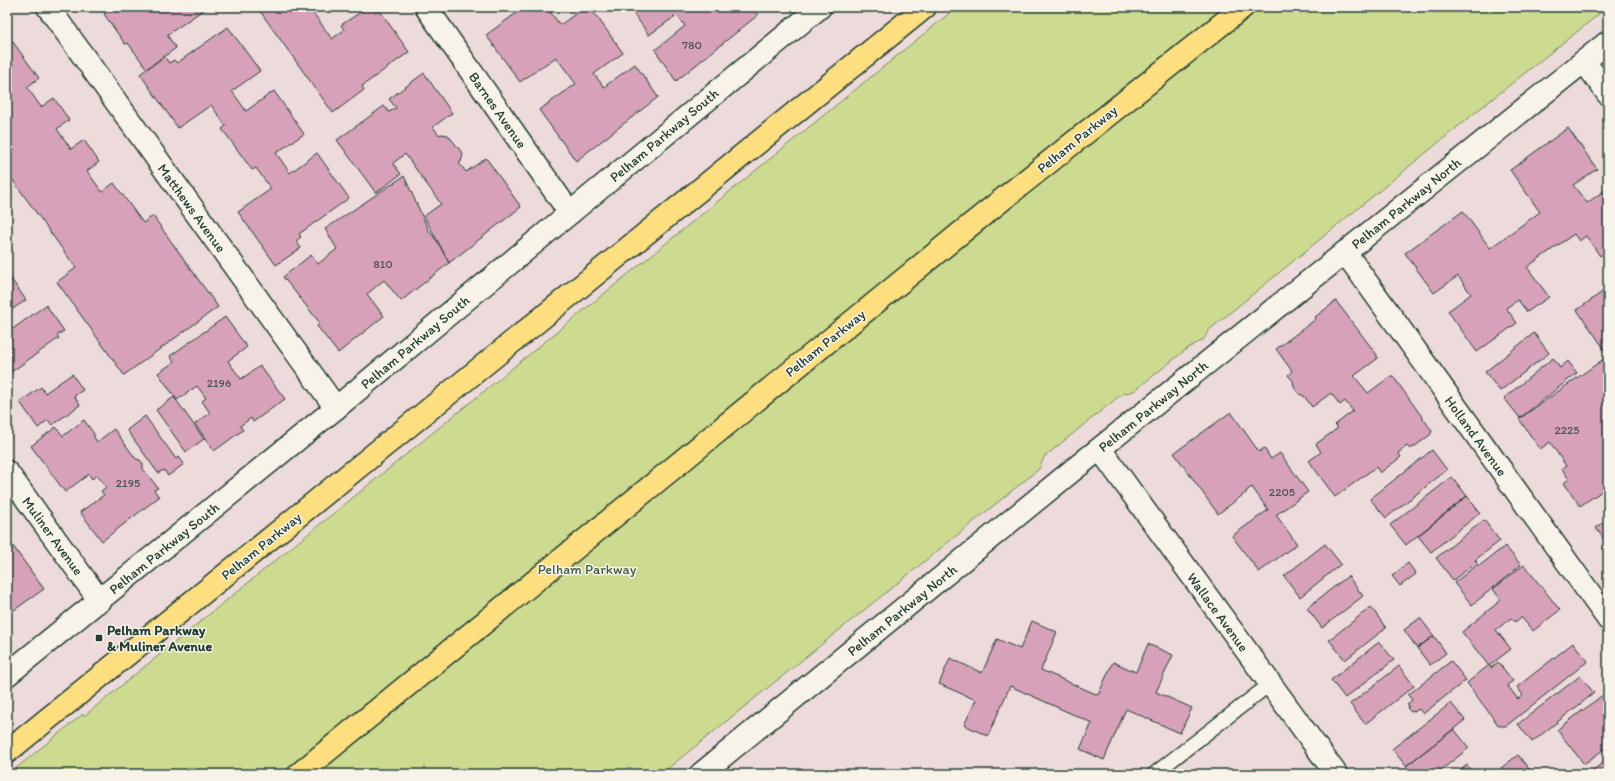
<svg xmlns="http://www.w3.org/2000/svg" width="1615" height="781" viewBox="0 0 1615 781" font-family="Itim,sans-serif">
<style>
.green{fill:#ccdb8f;stroke:#768c62}
.building{fill:#d6a1b9;stroke:#1f3d34}
.lines{fill:none;stroke-linecap:round;stroke-linejoin:round}
.service-casing{stroke:#1f3d34;stroke-width:16}
.minor-casing{stroke:#1f3d34;stroke-width:25}
.tertiary-casing{stroke:#1f3d34;stroke-width:25}
.primary-casing{stroke:#1f3d34;stroke-width:25}
.service{stroke:#f7f3e8;stroke-width:13}
.minor{stroke:#f7f3e8;stroke-width:22}
.tertiary{stroke:#f7f3e8;stroke-width:22}
.primary{stroke:#fddf80;stroke-width:22}
.poi-dot{fill:#1f3d34;stroke:#f7f3e8;stroke-width:1.5}
.labels{text-anchor:middle;stroke-width:3;stroke-linejoin:round;paint-order:stroke}
.number-label{font-size:12px;fill:#4d5655}
.street-label{font-size:14px;fill:#1f3d34;stroke:#f7f3e8}
.park-label{font-size:14px;fill:#425d46;stroke:#f7f3e8}
.poi-label{font-size:14px;font-weight:bold;fill:#1f3d34;stroke:#f7f3e8;text-anchor:start}
</style>
<rect width="100%" height="100%" fill="#eddada"/>
<filter id="ink" filterUnits="userSpaceOnUse"><feTurbulence type="fractalNoise" baseFrequency=".025" numOctaves="2"/><feDisplacementMap in="SourceGraphic" scale="8" xChannelSelector="R" yChannelSelector="G"/><feConvolveMatrix kernelMatrix="1 2 1 2 8 2 1 2 1" color-interpolation-filters="sRGB"/></filter>
<g filter="url(#ink)">
<path class="green" d="M957,7H1608L1482,107L1209,330L1203,340L1188,348L1134,391L1122,394L1044,457L1039,469L661,774H9L83,714L84,716Z"/>
<path class="building" d="M114,7H206V8L167,35L176,48L147,69L128,43L125,44L104,14Z
M257,7H309L332,39L344,30L341,25L364,10L363,9L365,7H377L409,52L362,86L364,90L333,113Z
M520,7H552L548,9L560,25L585,7H590L623,53L594,74L604,87L635,64L658,97L576,161L539,110L576,84L556,57L520,82L486,35L522,9Z
M629,7H752L758,15L676,81L655,50L685,26L677,15L649,35Z
M228,27L260,71L232,91L246,111L274,91L304,134L276,153L290,173L317,153L349,198L299,234L301,237L296,241L301,248L276,265L238,212L271,189L256,168L252,170L231,141L222,129L226,126L211,105L178,128L140,74L164,56L169,63L174,60L177,63Z
M10,38L39,78L27,87L41,107L54,98L69,120L57,129L71,149L84,140L99,162L87,171L102,192L114,183L143,223L153,216L218,307L124,375L57,282L76,268L7,172V40Z
M424,73L452,113L433,127L439,135L441,134L448,135L463,154L461,162L459,163L466,172L486,158L521,207L449,263L424,216L441,204L405,154L393,163L401,174L376,193L337,140L384,106L389,112L396,108L389,99Z
M1568,128L1597,169L1573,185L1587,203L1608,188V250L1600,256L1586,236L1579,241L1574,234L1527,267L1549,297L1527,312L1518,300L1506,308L1517,323L1477,352L1448,311L1471,294L1458,276L1434,293L1405,253L1463,211L1490,248L1540,212L1510,170Z
M404,176L429,231L438,242L449,263L401,301L384,280L367,294L384,316L338,353L317,326L320,323L283,277L311,255L318,264L337,249L325,229Z
M9,276L26,300L7,313V278Z
M1605,290L1608,294V354L1577,310Z
M1336,301L1377,355V359L1354,376L1368,393L1391,376H1393L1432,431L1430,435L1414,447L1410,449L1407,446L1398,453L1401,457L1380,473L1376,467L1335,497L1309,461L1321,452L1316,444L1338,428L1335,425L1353,411L1345,401L1340,405L1331,393L1312,407L1304,396L1299,394L1294,387L1293,381L1288,375L1292,371L1276,349L1316,319L1315,317Z
M46,305L64,331L57,335L59,338L7,375V333Z
M225,317L247,347L228,361L241,379L260,366L285,399L253,422L251,418L240,426L243,430L214,451L195,424L210,413L202,401L206,398L197,386L177,400L158,373L174,362L170,356Z
M1534,333L1549,353L1500,391L1485,372Z
M1608,356V494L1605,489L1580,506L1564,483L1569,479L1562,469L1566,466L1550,442L1540,449L1519,419Z
M1553,358L1560,368L1568,361L1577,373L1520,418L1504,398Z
M72,374L83,390L74,396L80,405L52,425L48,420L38,428L20,402L41,387L45,393Z
M174,397L204,439L186,452L156,410Z
M1231,412L1259,452L1264,448L1271,459L1280,453L1308,492L1276,515L1297,544L1259,572L1232,536L1268,510L1252,487L1246,491L1247,492L1218,514L1174,453Z
M145,416L176,459L179,457L184,464L168,476L164,470L158,473L127,430Z
M84,420L94,434V437L97,442L114,429L136,459L140,460L143,464V469L158,488L154,490L159,497L102,541L80,512L104,495L101,491L106,487L97,475L92,479L89,474L65,492L31,446L56,427L63,436Z
M1432,450L1447,470L1386,518L1370,499Z
M1452,477L1467,496L1406,545L1390,525Z
M1467,496L1480,513L1431,552L1418,536Z
M1608,519V545L1596,528Z
M1484,520L1500,541L1475,560L1477,562L1453,580L1436,558Z
M7,538L44,589L7,615Z
M1325,544L1341,564L1300,597L1284,576Z
M1505,546L1521,565L1472,605L1454,583L1478,564L1479,566Z
M1408,563L1416,574L1400,586L1392,576Z
M1524,565L1560,610L1533,631L1521,617L1515,622L1511,618L1496,630L1511,649L1489,666L1462,632L1501,600L1493,589Z
M1348,576L1363,596L1322,628L1307,608Z
M1371,607L1386,628L1345,660L1329,640Z
M1420,618L1434,636L1417,648L1404,630Z
M1032,621L1057,632L1041,670L1098,695L1113,662L1136,672L1148,644L1173,655L1156,692L1192,708L1180,733L1126,709L1104,760L1080,749L1092,723L1010,686L988,736L964,725L976,700L939,684L950,658L982,673L997,639L1020,649Z
M1434,636L1446,653L1430,665L1417,648Z
M1379,642L1394,660L1345,698L1331,680Z
M1573,643L1588,661L1506,726H1499L1467,683L1489,665L1491,668L1498,662L1513,681L1507,685L1518,699L1523,695L1517,687Z
M1451,661L1466,680L1423,714L1419,709L1414,712L1413,711L1411,712L1407,708L1409,706L1407,704L1412,700L1408,695Z
M1399,666L1414,686L1365,724L1350,704Z
M1580,676L1594,693L1532,742L1518,724Z
M1608,691V746L1584,764L1557,730Z
M1451,703L1465,720L1406,766L1392,749Z
M1454,729L1469,748L1436,774H1412L1406,766Z
M1518,755L1532,773L1505,774L1501,768Z
M1608,759V774H1588Z
M1467,765L1474,774H1456Z"/>
<g class="lines">
<g class="service-casing">
<path id="service" d="M1154,774L1270,684"/>
</g>
<g class="minor-casing">
<path id="minor" d="M48,7L336,408
M426,7L570,213
M1584,61L1608,94
M1345,252L1608,619
M1100,449L1336,774
M7,472L100,601"/>
</g>
<g class="tertiary-casing">
<path id="tertiary" d="M7,675L336,408L570,213L820,7
M701,774L1073,470L1608,42"/>
</g>
<g class="primary-casing">
<path id="primary" d="M7,752L925,7
M299,774L968,227L1243,7"/>
</g>
<use href="#service" class="service"/>
<use href="#minor" class="minor"/>
<use href="#tertiary" class="tertiary"/>
<use href="#primary" class="primary"/>
</g>
</g>
<rect class="poi-dot" x="95" y="634" width="8" height="8" rx="2"/>
<g class="labels">
<g class="number-label">
<text x="692" y="49">780</text>
<text x="383" y="268">810</text>
<text x="219" y="387">2196</text>
<text x="1567" y="434">2225</text>
<text x="128" y="487">2195</text>
<text x="1282" y="496">2205</text>
</g>
<g class="street-label">
<text transform="translate(498 110) rotate(55)" y="5">Barnes Avenue</text>
<text transform="translate(664 135) rotate(-40)" y="5">Pelham Parkway South</text>
<text transform="translate(1077 139) rotate(-39)" y="5">Pelham Parkway</text>
<text transform="translate(1406 203) rotate(-39)" y="5">Pelham Parkway North</text>
<text transform="translate(192 208) rotate(54)" y="5">Matthews Avenue</text>
<text transform="translate(415 342) rotate(-40)" y="5">Pelham Parkway South</text>
<text transform="translate(825 343) rotate(-39)" y="5">Pelham Parkway</text>
<text transform="translate(1153 406) rotate(-39)" y="5">Pelham Parkway North</text>
<text transform="translate(1476 436) rotate(54)" y="5">Holland Avenue</text>
<text transform="translate(53 536) rotate(54)" y="5">Muliner Avenue</text>
<text transform="translate(261 546) rotate(-39)" y="5">Pelham Parkway</text>
<text transform="translate(164 548) rotate(-39)" y="5">Pelham Parkway South</text>
<text transform="translate(902 610) rotate(-39)" y="5">Pelham Parkway North</text>
<text transform="translate(1218 612) rotate(54)" y="5">Wallace Avenue</text>
</g>
<g class="park-label">
<text x="587" y="574">Pelham Parkway</text>
</g>
<g class="poi-label">
<text x="107" y="635">Pelham Parkway<tspan x="107" dy="16">&amp; Muliner Avenue</tspan></text>
</g>
</g>
<rect width="1615" height="781" fill="none" stroke="#f7f3e8" stroke-width="24"/>
<rect x="12" y="12" width="1591" height="757" fill="none" stroke="#1f3d34" stroke-width="1.5" filter="url(#ink)"/>
</svg>
